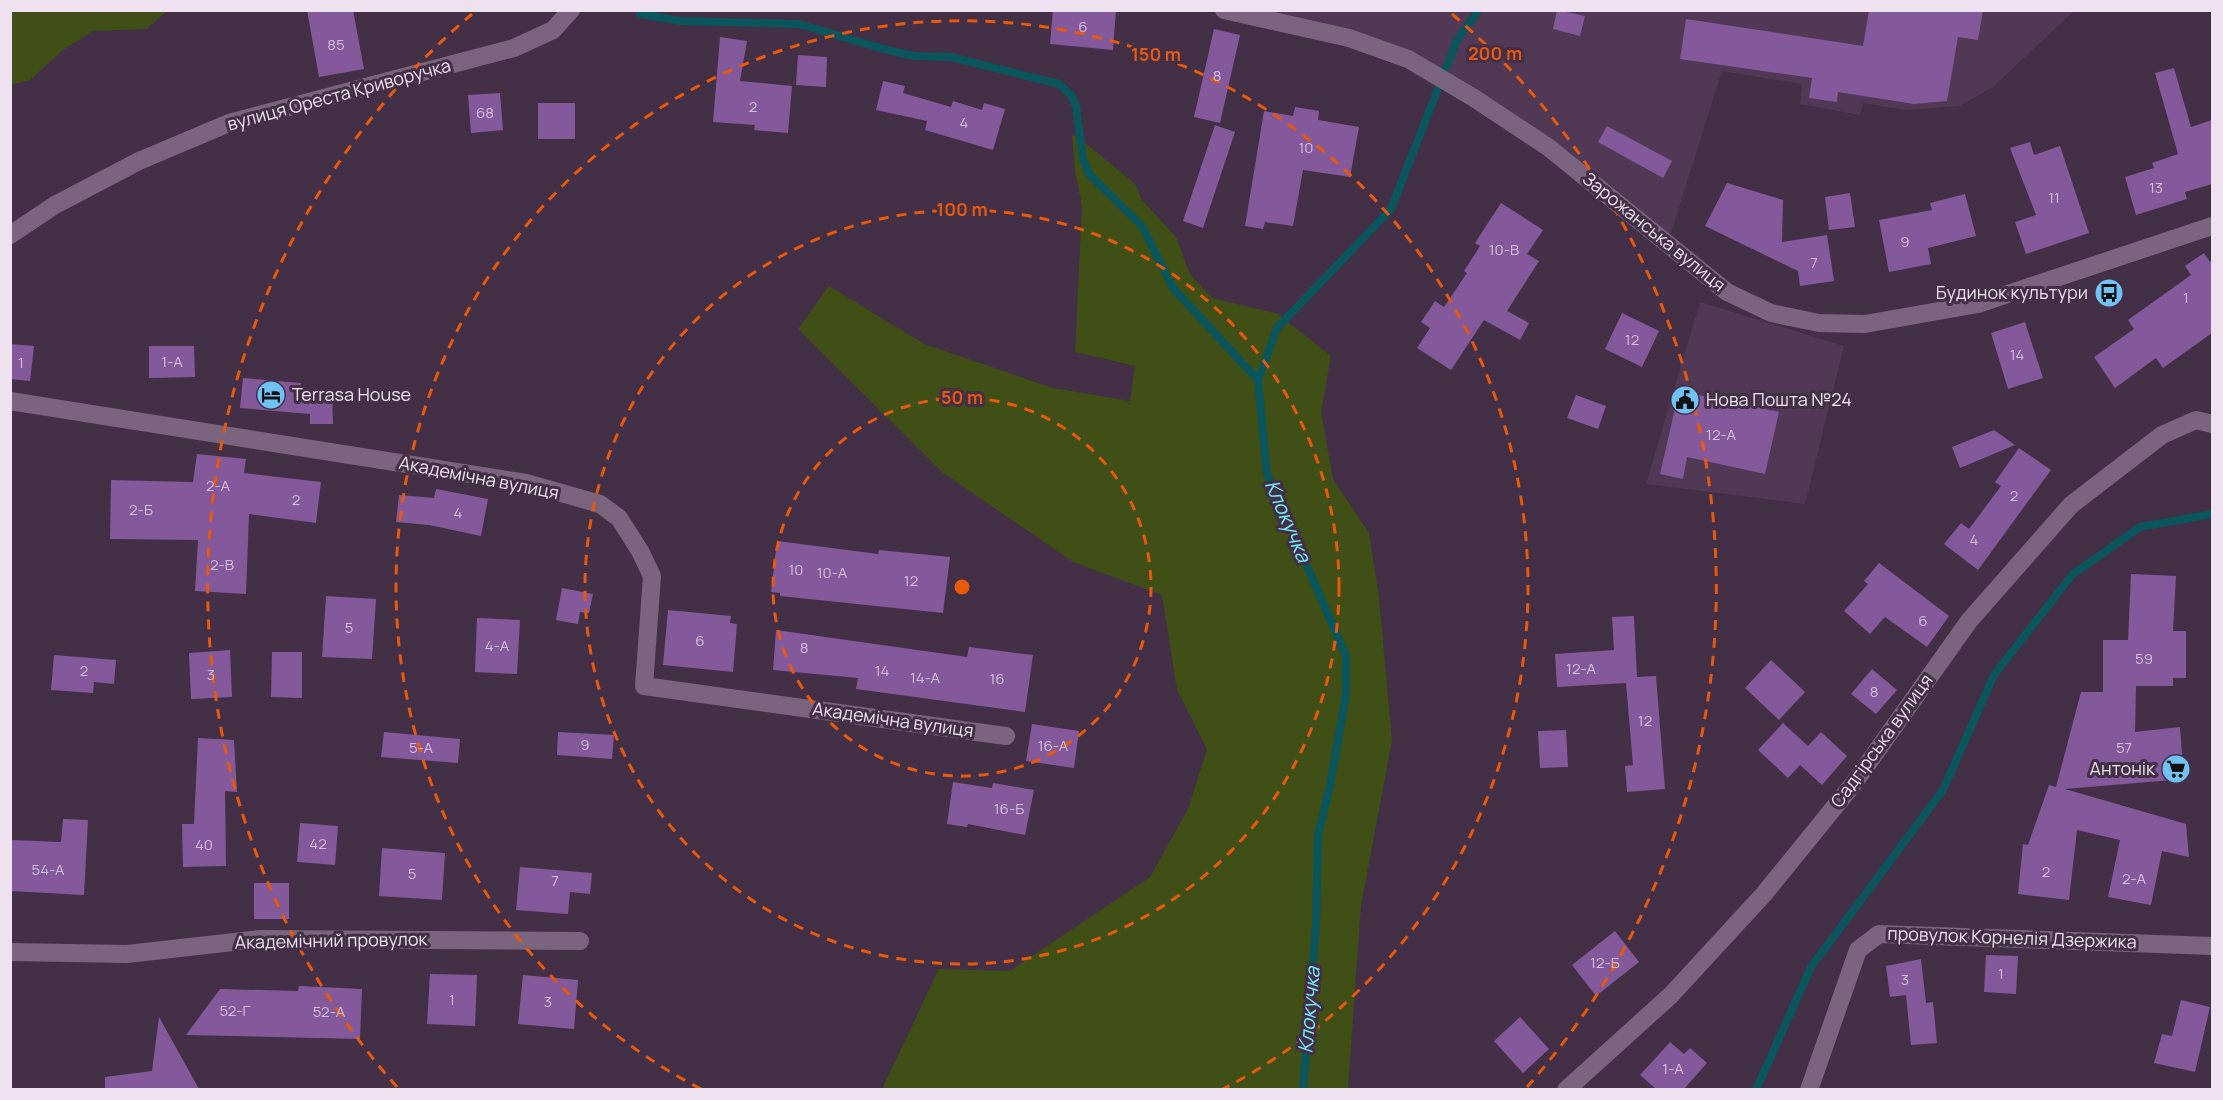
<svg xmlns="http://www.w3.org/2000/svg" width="2223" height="1100" viewBox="0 0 2223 1100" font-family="Manrope,sans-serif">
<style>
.built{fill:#513955}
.green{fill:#3f4f16}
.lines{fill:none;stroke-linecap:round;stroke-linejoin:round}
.stream{stroke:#0b555c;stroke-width:8}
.building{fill:#84599b}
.street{stroke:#7b657e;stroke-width:18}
.secondary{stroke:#7b657e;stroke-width:18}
.ring{fill:none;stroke:#e8590c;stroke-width:3;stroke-dasharray:10 8}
.labels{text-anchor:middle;stroke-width:6;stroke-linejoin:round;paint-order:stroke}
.number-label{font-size:15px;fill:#d4bfdb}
.street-label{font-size:18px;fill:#eee1f0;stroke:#432f46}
.poi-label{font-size:18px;fill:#eee1f0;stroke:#432f46;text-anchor:end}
.water-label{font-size:20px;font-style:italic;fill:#73f0fe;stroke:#432f46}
.centre{fill:#e8590c;stroke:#432f46;stroke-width:3}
.ring-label{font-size:18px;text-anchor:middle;font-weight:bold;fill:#e8590c;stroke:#432f46;stroke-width:6;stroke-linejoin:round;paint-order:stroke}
</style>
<rect width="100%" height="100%" fill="#432f46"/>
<path class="built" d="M1236,11H2074L1993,87L1960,106L1906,110L1863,103L1860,115L1800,104L1802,84L1722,71L1668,242L1410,55Z
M1700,302L1844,346L1805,504L1646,484Z"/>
<path class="green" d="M10,11L11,10L167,11L146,29L93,31L63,50L30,80L11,85Z
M1072,135L1078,137L1136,185L1142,200L1176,237L1190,274L1212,298L1278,314L1331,356L1321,412L1333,479L1369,533L1379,597L1392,741L1361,905L1348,1089H882L939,969L1010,971L1150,877L1188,809L1207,749L1177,690L1162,595L1073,562L942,472L798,329L829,286L924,344L1053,388L1130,401L1135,366L1075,352L1082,206L1075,171Z"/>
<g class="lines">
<path class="stream" d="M640,14L681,21L799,24L887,50L914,56L951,57L1059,84L1071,95L1076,106L1083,159L1089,174L1142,226L1173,288L1258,380
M1303,1090L1316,924L1318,835L1330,786L1346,694V656L1267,474L1258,380L1277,328L1391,209L1457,40L1479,10
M1756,1090L1811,967L1943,790L1994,675L2072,575L2140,527L2212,514"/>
</g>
<path class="building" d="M307,10H353L364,69L319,77Z
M1053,10H1116L1113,50L1050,44Z
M1557,10L1585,16L1580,36L1553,29Z
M1869,10H1983L1978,40L1958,37L1947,101L1914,104L1838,92L1837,102L1809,98L1812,78L1680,59L1686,19L1863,46Z
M1214,29L1240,35L1220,123L1194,117Z
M720,37L747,41L740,81L792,86L788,133L754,130L755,125L713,122Z
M798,55L827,57L826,87L796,85Z
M2174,68L2191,127L2212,120V184L2185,192L2187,199L2136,215L2125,177L2154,168L2152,163L2178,154L2155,73Z
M883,81L905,86L903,93L951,107L953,101L982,110L984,103L1005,109L993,150L925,130L927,121L876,110Z
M500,93L503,130L471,133L468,95Z
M538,103H575V139H538Z
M1295,107L1319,111L1318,120L1359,127L1350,177L1303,170L1293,226L1265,222L1263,229L1245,226L1264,111L1293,116Z
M1215,125L1235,132L1203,228L1183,221Z
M1607,126L1672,161L1663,178L1598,142Z
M2030,142L2034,155L2060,146L2089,233L2026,254L2015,222L2036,215L2010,148Z
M1727,183L1783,200L1782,242L1827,235L1834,281L1800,286L1798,271L1705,226Z
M1850,193L1855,227L1829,230L1825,197Z
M1965,194L1976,236L1928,248L1931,264L1889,272L1879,220L1932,210L1930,203Z
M1501,203L1543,230L1527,254L1539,261L1507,311L1529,323L1520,340L1484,320L1451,370L1417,348L1430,328L1421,322L1435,301L1444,307L1467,273L1464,271L1480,246L1475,243Z
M2204,253L2210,262L2212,260V333L2163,368L2156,358L2115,388L2094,357L2134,329L2128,320L2191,275L2185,266Z
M1622,313L1659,331L1642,367L1605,349Z
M2025,322L2043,378L2008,389L1991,333Z
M10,344L34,346L30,381L10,379Z
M149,346H194L195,377L149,378Z
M243,378L301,383L300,394H332L333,424H310V414L240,408Z
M1679,391L1779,412L1765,474L1687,457L1683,479L1660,474Z
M1576,395L1606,406L1598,429L1567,418Z
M1994,430L2015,445L1960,468L1952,447Z
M2019,448L2051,470L1978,570L1944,544L1961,523L1969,529L2001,486L1995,482Z
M197,454L246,459L244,473L321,482L316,523L249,514L246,594L195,591L198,540L110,539L111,480L193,482Z
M436,489L488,499L481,536L429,525L396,522L399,495L434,498Z
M777,541L878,554L879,550L950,557L943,613L780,596V593L771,592Z
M1879,563L1949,616L1927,647L1885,617L1870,634L1844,611L1868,584L1864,581Z
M2131,574L2176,576L2173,631H2186V678H2173V686H2136L2135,732L2180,727L2184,779L2065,789L2186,824L2189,857L2162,851L2151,905L2108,897L2120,840L2077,830L2069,900L2018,894L2023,844L2028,845L2049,785L2056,787L2081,692H2103V640H2128Z
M562,588L593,594L589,613L580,612L578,624L556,620Z
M326,596L376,599L372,659L322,657Z
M668,610L731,616L730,623L737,624L733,672L663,665Z
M1634,616L1637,677L1656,676L1665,789L1627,792L1625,766L1633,765L1626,683L1557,687L1555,654L1614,650L1612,617Z
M477,618L520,620L517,674L475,672Z
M776,630L967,657L969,647L1033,655L1025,712L856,689L858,678L773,670Z
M230,650L232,697L191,699L189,653Z
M272,652H302V698L271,697Z
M54,655L116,660L114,684L94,682L93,693L51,690Z
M1771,660L1805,692L1779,720L1745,688Z
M1872,669L1897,690L1876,714L1851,694Z
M1783,723L1808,746L1821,732L1847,756L1822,785L1800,765L1788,778L1758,750Z
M1032,724L1079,731L1074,768L1026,761Z
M1566,730L1568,767L1540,768L1538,731Z
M384,732L460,739L458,763L381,757Z
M558,732L614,735L612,759L557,755Z
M198,738L234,740L237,792L225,791L226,866L183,867L182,824H194Z
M953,782L992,788L993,783L1034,790L1025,835L968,824L967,827L947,824Z
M63,819L88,820L84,895L10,891V840L61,842Z
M300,823L338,826L335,865L297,862Z
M382,848L445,853L442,900L379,896Z
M520,867L592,873L590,894L570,892L568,914L516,910Z
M254,883H289V919H254Z
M1615,931L1639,962L1596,996L1572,965Z
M1986,955L2018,956L2016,994L1984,992Z
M1921,959L1926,1003L1933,1002L1937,1043L1911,1045L1906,995L1890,997L1886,966Z
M430,974L477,975L475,1026L427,1024Z
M523,975L578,980L574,1029L518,1024Z
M299,986L362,989L360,1039L186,1035L220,989L298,991Z
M2181,1000L2210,1007L2195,1072L2154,1063L2162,1034L2172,1036Z
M159,1017L199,1089H105V1077L152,1071Z
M1520,1017L1549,1049L1523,1073L1494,1041Z
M1670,1042L1684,1054L1690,1048L1707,1063L1684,1089H1656L1640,1075Z"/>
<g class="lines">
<path class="street" d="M10,401L526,483L600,504L619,518L640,551L652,576L644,686L1006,736
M10,952L127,954L260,939L580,941
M1566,1090L1671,995L1764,894L1854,783L1969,621L2071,505L2162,435L2196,420L2212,424
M1809,1090L1858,950L1879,934L2212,946"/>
<path class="secondary" d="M1224,10L1349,38L1408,59L1474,98L1548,147L1727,292L1771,313L1819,323L1865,324L1978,304L2212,226
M10,235L55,205L139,161L229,123L514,48L553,30L571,10"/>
</g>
<g class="ring">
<circle cx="962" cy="587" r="189"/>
<circle cx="962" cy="587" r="377"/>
<path d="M701 1089A566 566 0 1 1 1223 1089"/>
<path d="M397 1087A754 754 0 0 1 472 14M1452 14A754 754 0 0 1 1527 1087"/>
</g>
<defs>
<g id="bus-disc" transform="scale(1.5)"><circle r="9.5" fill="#70c2f4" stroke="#432f46"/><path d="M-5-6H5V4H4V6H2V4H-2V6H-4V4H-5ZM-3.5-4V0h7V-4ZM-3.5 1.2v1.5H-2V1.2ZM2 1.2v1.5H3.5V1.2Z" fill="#111"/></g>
<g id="hotel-disc" transform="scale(1.5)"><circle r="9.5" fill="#70c2f4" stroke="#432f46"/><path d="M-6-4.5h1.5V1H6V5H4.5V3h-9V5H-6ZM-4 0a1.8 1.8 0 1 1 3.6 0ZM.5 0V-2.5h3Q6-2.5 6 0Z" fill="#111"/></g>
<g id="civic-disc" transform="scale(1.5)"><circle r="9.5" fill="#70c2f4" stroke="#432f46"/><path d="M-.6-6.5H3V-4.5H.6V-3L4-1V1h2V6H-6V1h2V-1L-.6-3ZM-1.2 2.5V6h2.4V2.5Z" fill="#111"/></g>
<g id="supermarket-disc" transform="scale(1.5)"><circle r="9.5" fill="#70c2f4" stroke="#432f46"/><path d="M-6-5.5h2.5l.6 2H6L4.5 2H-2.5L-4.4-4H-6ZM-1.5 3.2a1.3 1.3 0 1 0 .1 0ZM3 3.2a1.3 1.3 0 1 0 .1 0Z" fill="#111"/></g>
</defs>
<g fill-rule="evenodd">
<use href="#bus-disc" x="2109" y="293"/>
<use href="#hotel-disc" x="271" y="395"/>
<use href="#civic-disc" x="1685" y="400"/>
<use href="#supermarket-disc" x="2176" y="769"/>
</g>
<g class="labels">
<g class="number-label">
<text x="1083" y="32">6</text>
<text x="336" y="50">85</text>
<text x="1217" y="81">8</text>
<text x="753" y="112">2</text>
<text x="485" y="118">68</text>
<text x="964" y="128">4</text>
<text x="1306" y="153">10</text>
<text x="2156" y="193">13</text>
<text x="2054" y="203">11</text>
<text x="1905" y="247">9</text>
<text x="1504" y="255">10-В</text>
<text x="1814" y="268">7</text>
<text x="2186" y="303">1</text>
<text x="1632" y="345">12</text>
<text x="2017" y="360">14</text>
<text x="172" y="367">1-А</text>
<text x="21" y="368">1</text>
<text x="1721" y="440">12-А</text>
<text x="218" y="491">2-А</text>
<text x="2014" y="501">2</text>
<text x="296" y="505">2</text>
<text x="141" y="515">2-Б</text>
<text x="458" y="518">4</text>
<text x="1974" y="545">4</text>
<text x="222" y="570">2-В</text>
<text x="796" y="575">10</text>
<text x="832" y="578">10-А</text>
<text x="911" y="586">12</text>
<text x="1923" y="626">6</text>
<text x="349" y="633">5</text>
<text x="700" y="646">6</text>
<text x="497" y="651">4-А</text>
<text x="804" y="653">8</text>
<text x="2144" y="664">59</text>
<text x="1581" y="674">12-А</text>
<text x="84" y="676">2</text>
<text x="882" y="676">14</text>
<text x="211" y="680">3</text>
<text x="925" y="683">14-А</text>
<text x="997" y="684">16</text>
<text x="1874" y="697">8</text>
<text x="1645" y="726">12</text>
<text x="585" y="750">9</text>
<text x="1053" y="751">16-А</text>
<text x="421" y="753">5-А</text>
<text x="2124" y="753">57</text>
<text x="1009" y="814">16-Б</text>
<text x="318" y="849">42</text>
<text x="204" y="850">40</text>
<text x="48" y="875">54-А</text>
<text x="2046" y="877">2</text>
<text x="412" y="879">5</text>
<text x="2134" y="884">2-А</text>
<text x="555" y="886">7</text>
<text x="1605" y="968">12-Б</text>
<text x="2001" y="979">1</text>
<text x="1905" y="985">3</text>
<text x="452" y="1005">1</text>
<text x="548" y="1007">3</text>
<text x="235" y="1016">52-Г</text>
<text x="329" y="1017">52-А</text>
<text x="1673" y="1074">1-А</text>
</g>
<g class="street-label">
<text transform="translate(339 95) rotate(-15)" y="6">вулиця Ореста Криворучка</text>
<text transform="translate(1654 232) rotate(39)" y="6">Зарожанська вулиця</text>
<text transform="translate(479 478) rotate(11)" y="6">Академічна вулиця</text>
<text transform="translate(893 720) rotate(8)" y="6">Академічна вулиця</text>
<text transform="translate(1882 741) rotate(-54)" y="6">Садгірська вулиця</text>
<text transform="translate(2012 938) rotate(2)" y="6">провулок Корнелія Дзержика</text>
<text transform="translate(331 941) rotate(-1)" y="6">Академічний провулок</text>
</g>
<g class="poi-label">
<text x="2088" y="299">Будинок культури</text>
<text x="292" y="401" text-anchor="start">Terrasa House</text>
<text x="1706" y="406" text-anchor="start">Нова Пошта №24</text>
<text x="2155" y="775">Антонік</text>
</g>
<g class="water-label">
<text transform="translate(1288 521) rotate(67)" y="7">Клокучка</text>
<text transform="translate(1309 1010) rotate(-85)" y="7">Клокучка</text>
</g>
</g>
<circle cx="962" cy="587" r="9" class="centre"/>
<g class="ring-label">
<text x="1495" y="60">200 m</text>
<text x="1156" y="61">150 m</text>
<text x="962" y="216">100 m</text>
<text x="962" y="404">50 m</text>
</g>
<rect width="2223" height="1100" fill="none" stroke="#eee1f0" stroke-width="24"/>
</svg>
